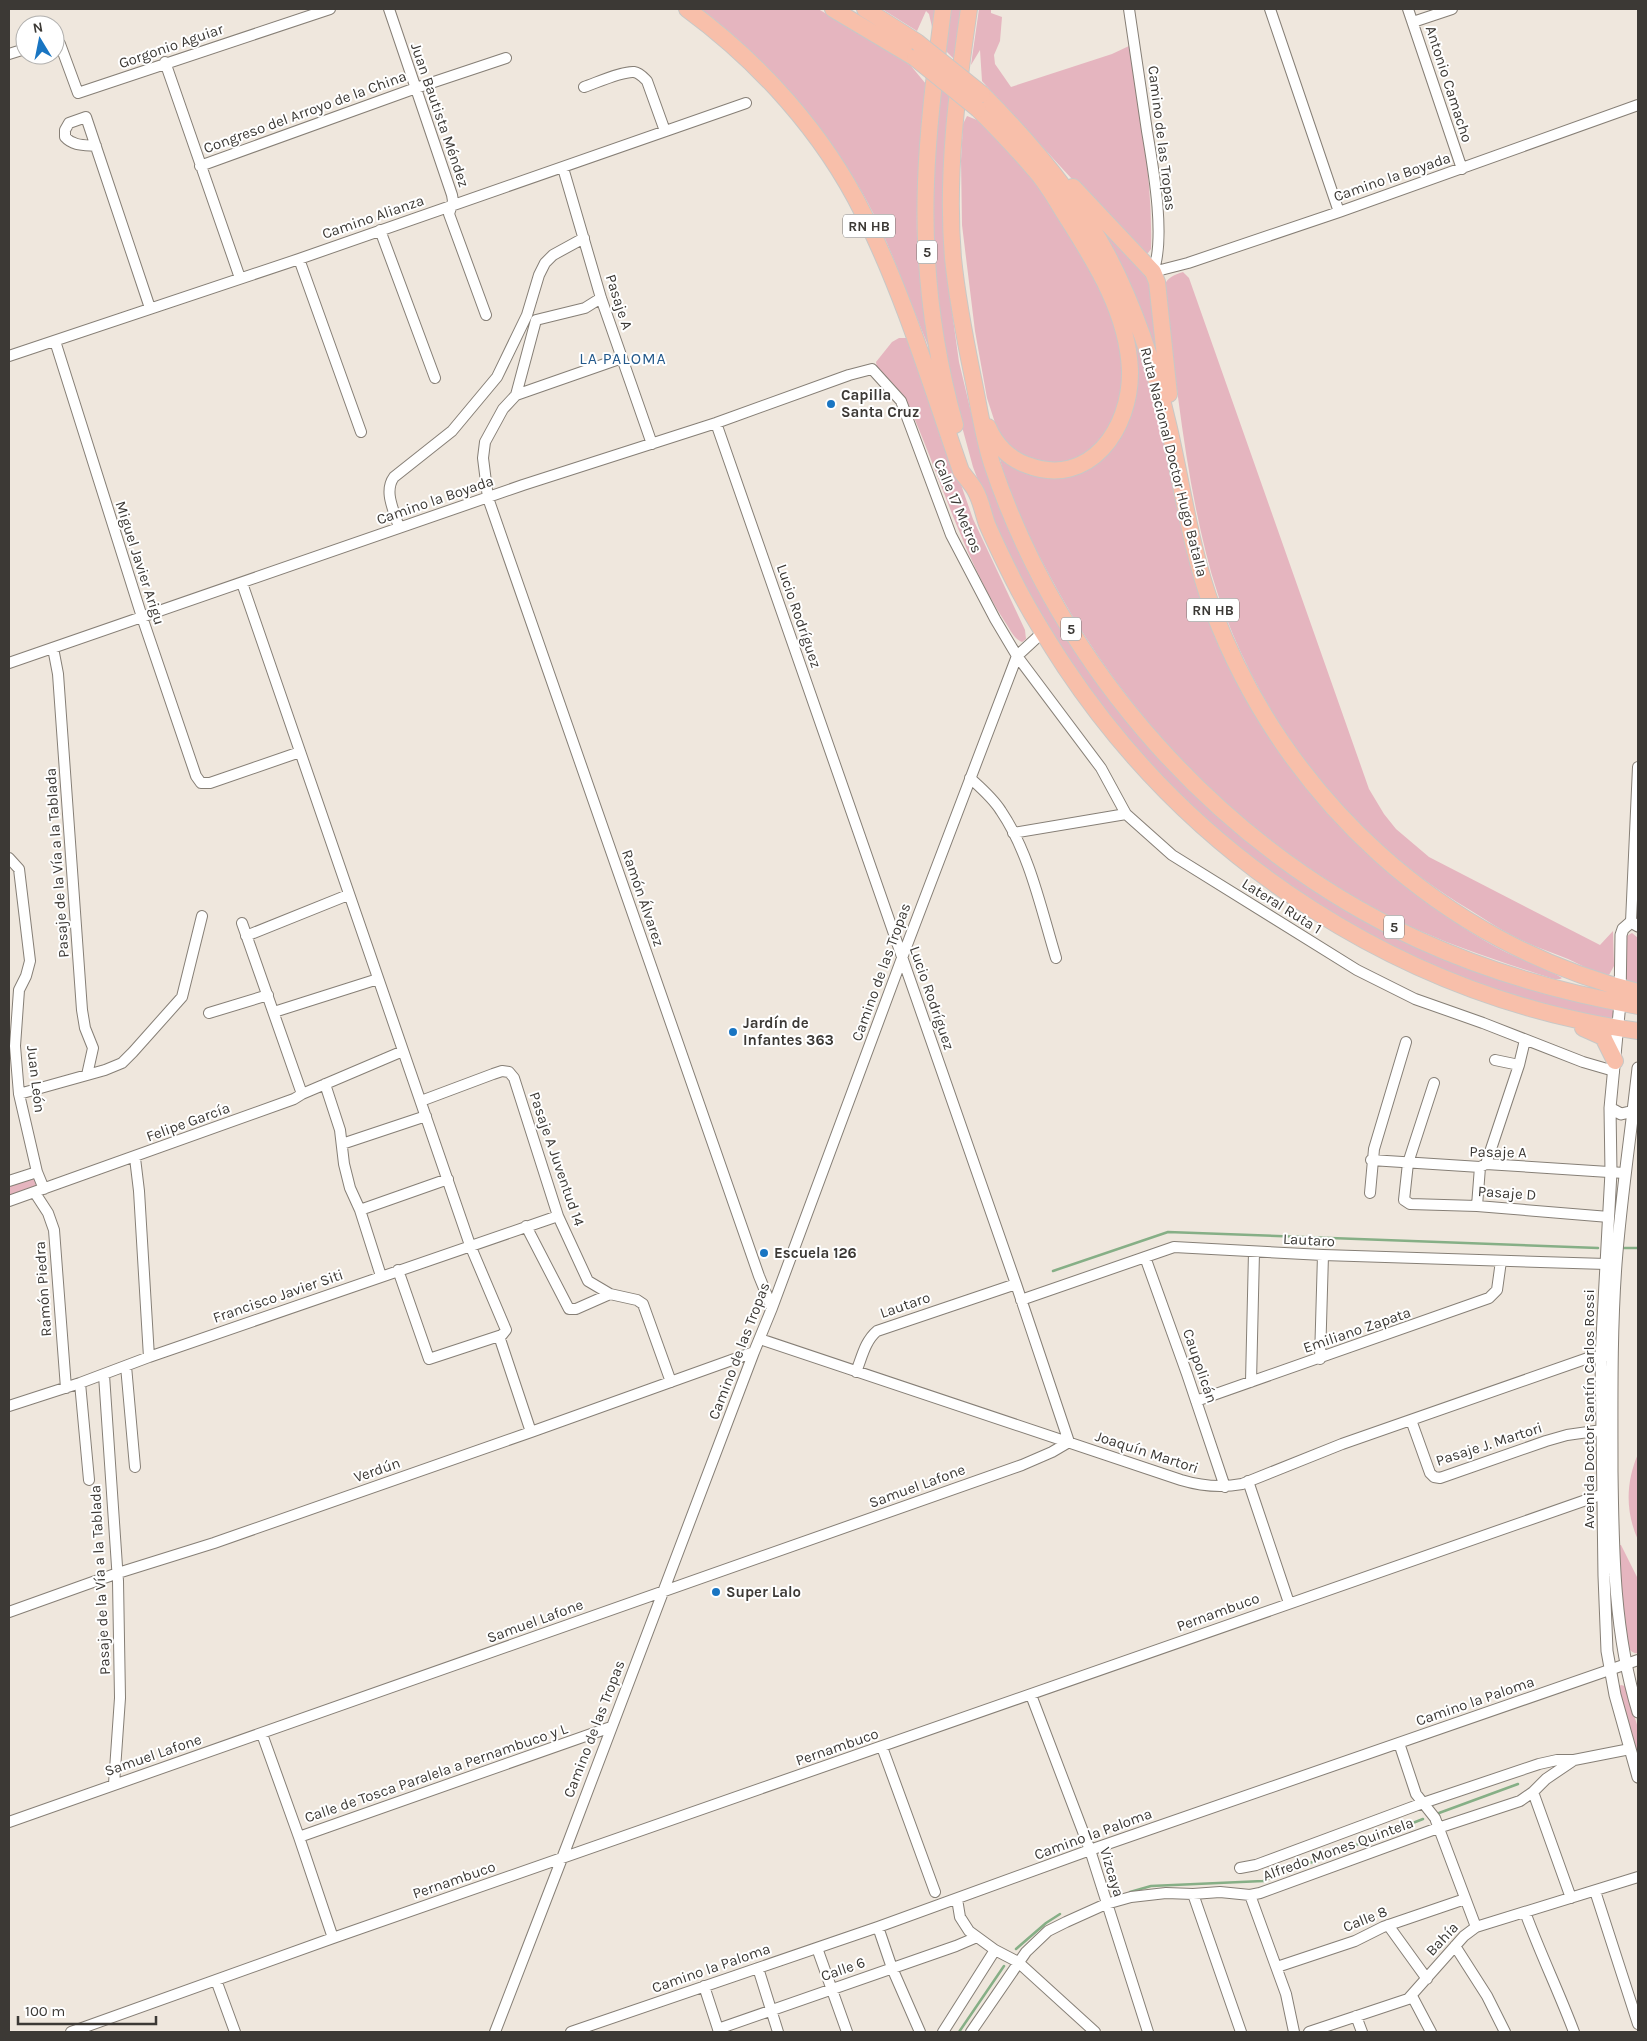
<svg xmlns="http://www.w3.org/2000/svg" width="1647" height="2041" viewBox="0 0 1647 2041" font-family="Karla,sans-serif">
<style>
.green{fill:#e5b5bf}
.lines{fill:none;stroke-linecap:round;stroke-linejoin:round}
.stream{stroke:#86af86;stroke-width:2.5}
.minor-casing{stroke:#867f76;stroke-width:12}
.tertiary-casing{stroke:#867f76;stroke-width:13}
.trunk-casing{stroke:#c8c8c6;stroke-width:18}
.minor{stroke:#fff;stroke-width:10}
.tertiary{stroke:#fff;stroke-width:11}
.trunk{stroke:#f8bfaa;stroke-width:16}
.trunk-bridge-casing{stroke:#c8c8c6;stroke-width:18;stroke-linecap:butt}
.trunk-bridge{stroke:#f8bfaa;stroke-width:16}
.poi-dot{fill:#1975c2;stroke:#fff;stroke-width:2}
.labels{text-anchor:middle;stroke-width:4;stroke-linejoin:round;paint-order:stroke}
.shield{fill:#fff;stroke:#767472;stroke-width:1}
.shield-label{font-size:14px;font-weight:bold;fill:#3c3935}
.street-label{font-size:15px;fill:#3c3935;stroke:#fff}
.poi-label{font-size:15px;font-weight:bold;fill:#3c3935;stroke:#fff;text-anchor:start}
.neighbourhood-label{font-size:16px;letter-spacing:1px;fill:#23598b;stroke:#fff}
</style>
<rect width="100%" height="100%" fill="#efe7dd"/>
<path class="green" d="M701,9H818L882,45L911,66L926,84C921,134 916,184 917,234C918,274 925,314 931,353C913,310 898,266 878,223C841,144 771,61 701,9Z
M882,9H935L932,27L929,14L926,11L917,31Z
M950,9H963L956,61L944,49Z
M979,9H991V13L1002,17L1000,41L994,55L995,64L1011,87L1112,54L1129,46C1140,113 1153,180 1151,249L1148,253L1145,254L1138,251L982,81L980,50L971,65Z
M939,88L951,97L949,290L959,362L977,437L995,491L1143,739L1182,781L1247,840L1288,873L1363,920L1416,947L1614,1008L1612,1019L1554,1007L1469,981L1361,933L1239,850L1153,769L1079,677L1019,578L995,525L973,467L958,412L947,364L936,292L932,216Z
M976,97C1066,177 1123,280 1153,395C1171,459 1178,525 1198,588C1247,738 1352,862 1487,942C1509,955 1534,964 1557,975L1562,978L1560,979H1554C1502,962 1450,946 1401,922C1256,850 1136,732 1058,591C1035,549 1011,503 999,456C1005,457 1010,462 1015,465C1025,471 1035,475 1047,476C1074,478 1103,463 1118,440C1184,339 1046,166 975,99Z
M967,116L977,120L990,132L1034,180L1057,212L1103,295L1122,345L1124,383L1117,416L1093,451L1056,465L1019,455L998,432L987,398L975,331L962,225L961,160L963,124Z
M1091,213L1148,275L1161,365Z
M1183,272L1189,278L1369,789L1384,814L1396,829L1429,857L1600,945L1613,931L1614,966L1609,975C1595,973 1581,965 1568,959C1551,952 1532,946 1515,937C1499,929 1485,919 1470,910C1340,833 1242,699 1206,553C1184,466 1176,376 1164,287C1167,277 1174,275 1183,272Z
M899,338H906L911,341L973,519L1025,630L1026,639L1022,642C1014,639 1010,629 1005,622C962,555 941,478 909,406C902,391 887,380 877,368L876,362L892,342Z
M1632,933L1638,938V984L1626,981L1625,937Z
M34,1177L37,1185L34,1188L9,1196V1185Z
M1638,1454V1540C1625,1511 1626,1482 1638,1454Z
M1617,1545H1621L1638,1579V1653C1632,1654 1629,1649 1626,1644Z
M1621,1685L1625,1686L1638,1728V1763L1618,1687Z"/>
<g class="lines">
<path class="stream" d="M1624,1248H1638
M1053,1271L1168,1232L1598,1248
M1439,1813L1518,1784
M1130,1892L1151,1886L1263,1881L1423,1819
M1016,1949L1046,1923L1060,1914
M959,2032L1004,1966"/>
<g class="minor-casing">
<path id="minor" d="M389,9L452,195L453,201L449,214L486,315
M1129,9C1135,49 1141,90 1147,131C1153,167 1166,238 1153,272
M1270,9L1339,212
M1408,9L1462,169
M1413,22L1452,9
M55,40L60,44L78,93L330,9
M9,54L25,49
M165,62L240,278
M584,87C596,83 622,71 634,72C640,73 643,77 647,81L665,131
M96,146C84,145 73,146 65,137V130L69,123L86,117L150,308
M200,166L416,88L506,58
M563,168L601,298L652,444
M380,230L435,378
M299,259L361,432
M1153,272L1188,263L1339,212L1638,105
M536,320L516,395L503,409L485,442L483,458L488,498L759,1276L772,1308
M536,320L585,308L601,298
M55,341L142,617L196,776L201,783H210L300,752
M9,356L299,259L746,103
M516,395L622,358
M399,528C395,512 383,492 394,477L452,431L497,377L527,315L539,275L545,263L553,255L584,238
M242,583L470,1245L506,1330L502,1335L429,1359L398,1270
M53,648L58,674L82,1010L85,1028L93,1048L87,1075
M9,663L523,485L716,423L849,375L872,369L901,401L951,535L995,619L1017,656L1101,768L1126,814L1172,855L1357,970L1415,999L1483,1023L1583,1062L1614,1071
M970,778C981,788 993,798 1001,811C1030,854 1041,909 1056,958
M1013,833L1126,814
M9,858L19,869L30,961L26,976L19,990L15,1046L19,1094L37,1172L44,1189
M1631,922L1638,767
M242,923L302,1094
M246,936L348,895
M274,1012L378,979
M209,1013L268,995
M1495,1060L1519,1065
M1434,1083L1408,1163L1404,1200L1410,1204L1477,1206L1609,1217
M325,1084L340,1130L344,1164L350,1188L360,1210L381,1276
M19,1094L105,1070L122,1063L133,1052L182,997L202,916
M421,1101L493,1074L502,1071L509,1072L514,1078L558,1216L588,1281L610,1294L637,1300L643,1304L671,1382
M342,1144L426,1116
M135,1158L139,1191L149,1357
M1371,1160L1480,1167L1486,1164L1624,1173
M1486,1164L1519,1065L1525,1040
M9,1181L37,1172
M35,1193L48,1213L54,1230L66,1388
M1370,1193L1374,1149L1406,1042
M9,1201L294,1099L302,1094L403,1051
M1477,1206L1480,1167
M360,1210L448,1179
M526,1226L569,1309H576L610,1294
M1145,1257L1187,1374L1225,1487
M1021,1300L1174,1247L1323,1255L1606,1264
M499,1336L531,1432
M760,1339L1181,1480C1201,1486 1221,1488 1242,1484L1342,1444L1588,1358L1607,1356
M1320,1359L1323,1255
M126,1366L135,1467
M856,1372C862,1357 865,1341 877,1331L1016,1284
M104,1375L118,1581L120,1698L114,1784
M1251,1382L1254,1252
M80,1383L89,1480
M1196,1401L1489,1298L1497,1290L1501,1261
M9,1406L80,1383L149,1357L558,1216
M1411,1420L1430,1473L1434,1477L1440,1478L1546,1441L1567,1435L1602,1430L1607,1426
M1248,1481L1289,1603
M9,1612L118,1573L214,1543L531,1432L754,1352
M1031,1695L1090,1850L1148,2032
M262,1734L299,1837L333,1938
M1399,1743L1416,1794L1435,1818L1476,1927
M882,1747L935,1892
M1533,1792L1571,1898
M9,1822L1022,1465L1052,1452L1069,1442L1016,1284L716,423
M299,1837L611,1727
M1240,1868L1256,1865L1423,1803L1539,1764L1557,1760H1574
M1595,1891L1638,2024
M1193,1894L1241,2032
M1250,1895L1286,1994L1294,2032
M957,1899L960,1917L969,1931L995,1950L1018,1962L1095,2032
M1525,1912C1540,1953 1559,1992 1574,2032
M1388,1925L1427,1979
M878,1927L892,1968L920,2032
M1455,1946L1487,1996L1505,2032
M817,1948L847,2032
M1277,1967L1355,1941L1383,1927L1465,1899
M758,1968L778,2032
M216,1980L235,2032
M704,1986L719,2032
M1412,1996L1431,2032
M1356,2016L1362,2032
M718,2029L956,1946L977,1937
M71,2032L333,1938L1609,1492
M495,2032C583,1806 668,1579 754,1352L772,1308L902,958L1017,656L1043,632
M571,2032L878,1927L1090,1850L1638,1660
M943,2032L995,1950
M971,2032L1026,1952L1048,1931L1066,1922L1106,1904L1131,1897L1166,1893L1193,1894L1220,1892L1250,1895L1260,1893L1438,1828L1520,1801L1533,1792L1546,1779L1574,1760L1630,1749
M1309,2032L1408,1999L1464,1936L1476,1927L1638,1877"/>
</g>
<g class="tertiary-casing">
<path id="tertiary" d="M1638,926L1631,922L1623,929L1621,935L1620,1003L1610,1108L1611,1172L1601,1357L1604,1576L1607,1651L1615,1695L1638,1777
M1638,1068C1631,1133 1621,1198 1616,1264C1611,1333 1612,1402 1612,1472C1613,1553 1614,1633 1638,1712
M1610,1108L1621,1114L1634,1111"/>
</g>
<g class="trunk-casing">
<path id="trunk" d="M687,9C759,62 823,132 863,213C904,295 931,385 961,471C965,477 971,483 975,490C981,500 983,513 987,524C995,543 1004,561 1013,579C1028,609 1046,638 1065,667C1195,862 1405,998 1638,1031
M833,9L915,58
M865,9L917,42
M943,9C936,66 928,124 926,182C923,263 933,347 955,425
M969,9C957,91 946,175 953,258C957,298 965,339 973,378C979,407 983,436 992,464C1061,670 1221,849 1419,940C1489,972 1563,993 1638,1006
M982,94C1030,142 1076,196 1108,256C1136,310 1155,368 1169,428C1183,489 1191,551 1213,610C1284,798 1443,944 1638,992
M978,109C997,128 1016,148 1034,169C1047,183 1056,200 1066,216C1096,263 1128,314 1130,371C1131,428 1090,489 1027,465C1009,459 995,444 988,427
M1073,187L1153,272L1157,282L1169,394
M1583,1028L1603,1037L1615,1061"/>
</g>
<use href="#minor" class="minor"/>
<use href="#tertiary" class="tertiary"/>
<use href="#trunk" class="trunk"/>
<g class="trunk-bridge-casing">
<path id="trunk-bridge" d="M917,42L982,94
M915,58L978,109"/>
</g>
<use href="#trunk-bridge" class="trunk-bridge"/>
</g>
<g class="poi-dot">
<circle cx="831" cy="404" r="5"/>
<circle cx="733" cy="1032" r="5"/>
<circle cx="764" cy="1253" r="5"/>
<circle cx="716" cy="1592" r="5"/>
</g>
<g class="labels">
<g class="shield">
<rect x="843" y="214.5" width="52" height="23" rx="4"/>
<rect x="917" y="240.5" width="20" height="23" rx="4"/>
<rect x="1187" y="598.5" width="52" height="23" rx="4"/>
<rect x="1061" y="617.5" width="20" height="23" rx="4"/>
<rect x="1384" y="915.5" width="20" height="23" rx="4"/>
</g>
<g class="shield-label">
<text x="869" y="231">RN HB</text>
<text x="927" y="257">5</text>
<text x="1213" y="615">RN HB</text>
<text x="1071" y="634">5</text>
<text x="1394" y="932">5</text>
</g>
<g class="street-label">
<text transform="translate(171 46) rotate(-19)" y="5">Gorgonio Aguiar</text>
<text transform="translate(1449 84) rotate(72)" y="5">Antonio Camacho</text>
<text transform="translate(305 112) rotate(-20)" y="5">Congreso del Arroyo de la China</text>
<text transform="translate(440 115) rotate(71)" y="5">Juan Bautista Méndez</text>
<text transform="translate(1162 138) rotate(83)" y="5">Camino de las Tropas</text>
<text transform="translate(1392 177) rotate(-19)" y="5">Camino la Boyada</text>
<text transform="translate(373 217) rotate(-19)" y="5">Camino Alianza</text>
<text transform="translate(619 302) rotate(72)" y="5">Pasaje A</text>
<text transform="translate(1174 462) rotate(76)" y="5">Ruta Nacional Doctor Hugo Batalla</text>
<text transform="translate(435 500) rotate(-19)" y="5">Camino la Boyada</text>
<text transform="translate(958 506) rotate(67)" y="5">Calle 17 Metros</text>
<text transform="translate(140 563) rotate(72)" y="5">Miguel Javier Arigu</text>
<text transform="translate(799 616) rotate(71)" y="5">Lucio Rodríguez</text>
<text transform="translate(57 863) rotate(-94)" y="5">Pasaje de la Vía a la Tablada</text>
<text transform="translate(643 898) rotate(71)" y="5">Ramón Álvarez</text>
<text transform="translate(1282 906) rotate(32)" y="5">Lateral Ruta 1</text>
<text transform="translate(881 972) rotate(-70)" y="5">Camino de las Tropas</text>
<text transform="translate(932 998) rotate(71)" y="5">Lucio Rodríguez</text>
<text transform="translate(36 1079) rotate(83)" y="5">Juan León</text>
<text transform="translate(188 1122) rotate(-20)" y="5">Felipe García</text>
<text transform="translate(1498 1152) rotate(1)" y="5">Pasaje A</text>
<text transform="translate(557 1159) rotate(71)" y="5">Pasaje A Juventud 14</text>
<text transform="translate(1507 1193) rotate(4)" y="5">Pasaje D</text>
<text transform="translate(1309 1240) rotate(3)" y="5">Lautaro</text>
<text transform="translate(43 1289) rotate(-94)" y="5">Ramón Piedra</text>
<text transform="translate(278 1296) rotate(-19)" y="5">Francisco Javier Siti</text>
<text transform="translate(905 1305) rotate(-19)" y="5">Lautaro</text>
<text transform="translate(1357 1330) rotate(-19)" y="5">Emiliano Zapata</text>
<text transform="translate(739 1351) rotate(-69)" y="5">Camino de las Tropas</text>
<text transform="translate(1200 1366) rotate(71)" y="5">Caupolicán</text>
<text transform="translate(1589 1409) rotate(-90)" y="5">Avenida Doctor Santín Carlos Rossi</text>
<text transform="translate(1489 1444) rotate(-18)" y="5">Pasaje J. Martori</text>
<text transform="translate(1147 1452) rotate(18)" y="5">Joaquín Martori</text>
<text transform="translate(377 1470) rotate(-19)" y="5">Verdún</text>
<text transform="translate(917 1486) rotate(-20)" y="5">Samuel Lafone</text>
<text transform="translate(100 1580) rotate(-93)" y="5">Pasaje de la Vía a la Tablada</text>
<text transform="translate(1218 1612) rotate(-20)" y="5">Pernambuco</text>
<text transform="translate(535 1621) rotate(-20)" y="5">Samuel Lafone</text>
<text transform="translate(1475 1701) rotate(-19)" y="5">Camino la Paloma</text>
<text transform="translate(594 1729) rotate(-69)" y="5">Camino de las Tropas</text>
<text transform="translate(837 1747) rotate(-19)" y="5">Pernambuco</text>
<text transform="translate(153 1755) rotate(-19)" y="5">Samuel Lafone</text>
<text transform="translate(436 1773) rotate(-19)" y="5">Calle de Tosca Paralela a Pernambuco y L</text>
<text transform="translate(1093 1834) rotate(-20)" y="5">Camino la Paloma</text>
<text transform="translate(1338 1849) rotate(-20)" y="5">Alfredo Mones Quintela</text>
<text transform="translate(1112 1872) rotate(73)" y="5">Vizcaya</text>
<text transform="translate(454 1880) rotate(-19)" y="5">Pernambuco</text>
<text transform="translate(1365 1919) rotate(-22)" y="5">Calle 8</text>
<text transform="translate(1442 1939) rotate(-47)" y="5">Bahía</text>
<text transform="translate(711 1968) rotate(-19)" y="5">Camino la Paloma</text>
<text transform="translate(843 1969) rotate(-19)" y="5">Calle 6</text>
</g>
<g class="poi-label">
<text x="841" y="400">Capilla<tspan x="841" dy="17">Santa Cruz</tspan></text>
<text x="743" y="1028">Jardín de<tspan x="743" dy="17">Infantes 363</tspan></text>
<text x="774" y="1258">Escuela 126</text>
<text x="726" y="1597">Super Lalo</text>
</g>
<g class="neighbourhood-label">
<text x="623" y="364">LA PALOMA</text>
</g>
</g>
<rect width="1647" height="2041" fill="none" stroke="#3c3935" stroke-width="20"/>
<g transform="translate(40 40) rotate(350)"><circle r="24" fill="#ffffff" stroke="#b1b0ae"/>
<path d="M0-4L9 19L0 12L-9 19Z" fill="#1975c2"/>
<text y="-8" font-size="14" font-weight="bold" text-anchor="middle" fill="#3c3935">N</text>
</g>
<path d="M18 2016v8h138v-8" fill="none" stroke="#3c3935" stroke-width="2.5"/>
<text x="25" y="2016" font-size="15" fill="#3c3935" stroke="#ffffff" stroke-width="4" paint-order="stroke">100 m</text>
</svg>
